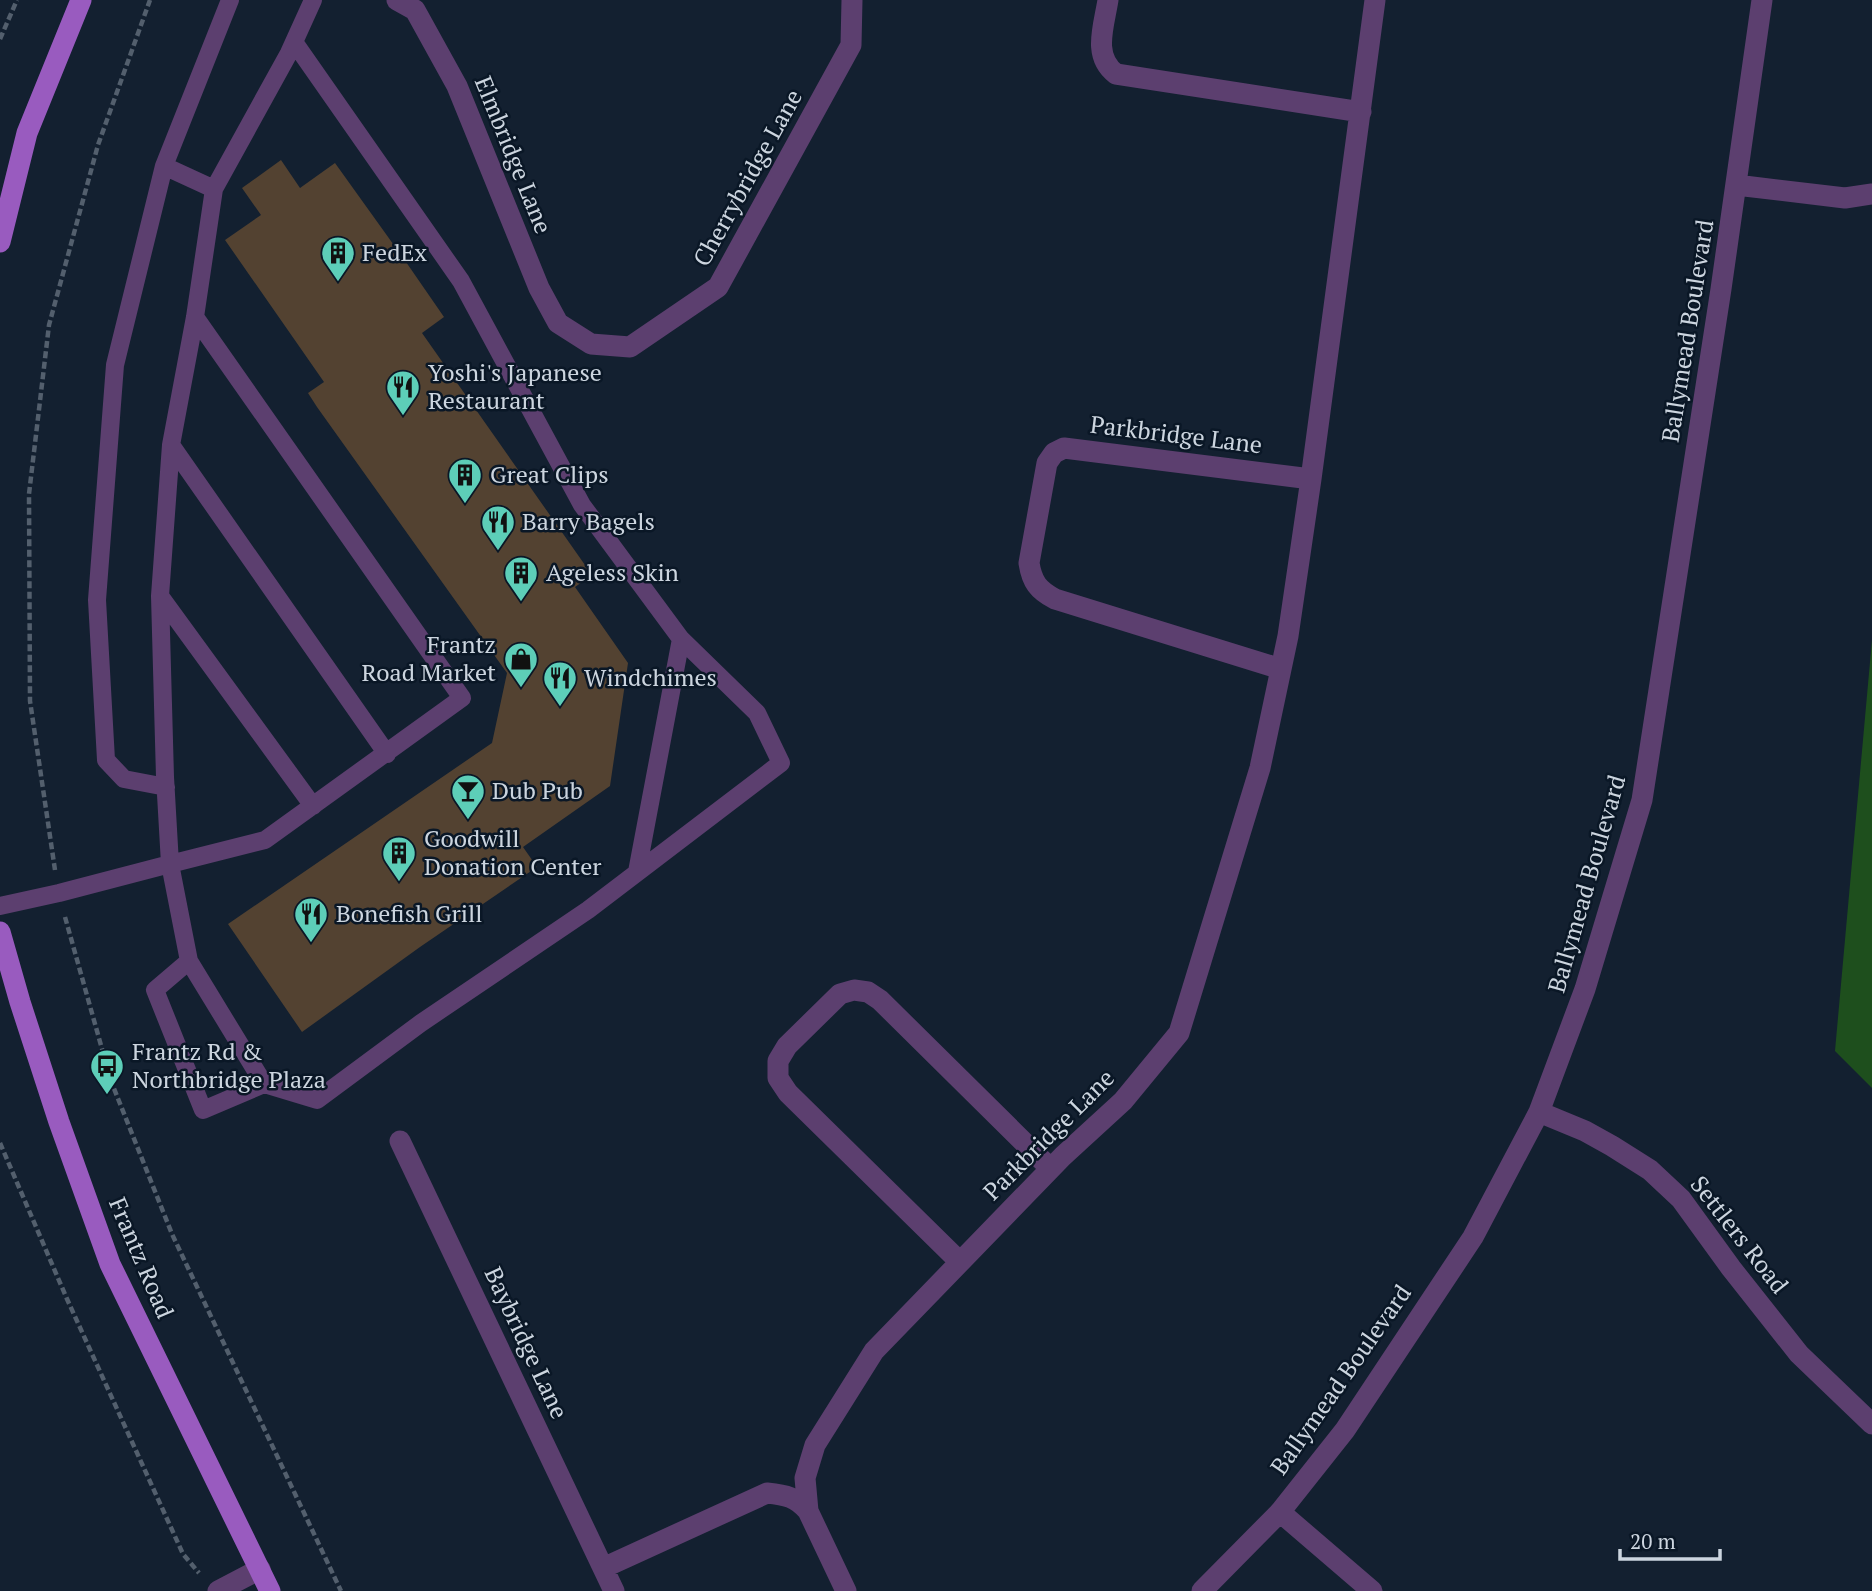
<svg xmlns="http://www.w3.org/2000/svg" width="1872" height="1591" viewBox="0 0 1872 1591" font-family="'PT Serif',serif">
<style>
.green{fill:#1e4f1d}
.building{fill:#534231}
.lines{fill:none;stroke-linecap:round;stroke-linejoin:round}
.path{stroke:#535f6d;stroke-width:4.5;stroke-dasharray:7 3.5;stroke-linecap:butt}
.lane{stroke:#5c3f6f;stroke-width:18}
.street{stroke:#5c3f6f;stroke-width:21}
.primary{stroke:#995bbf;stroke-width:21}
.labels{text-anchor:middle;stroke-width:5;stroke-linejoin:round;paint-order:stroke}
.street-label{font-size:24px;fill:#ccd5df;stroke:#0a1726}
.poi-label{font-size:24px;fill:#ccd5df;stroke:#0a1726;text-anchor:start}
</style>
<rect width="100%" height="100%" fill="#132030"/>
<path class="green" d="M1872,640V1088L1835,1051Z"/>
<path class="building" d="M281,160L300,188L335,163L406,262L444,317L422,333L592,575L575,587L628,663L610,786L523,847L537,867L420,947L302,1032L228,924L492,743L507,673L317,407L308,393L324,382L225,240L261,215L242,188Z"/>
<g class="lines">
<path class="path" d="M0,39L17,0
M55,870L30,701L29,494L49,325L98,145L150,0
M65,917L111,1081L172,1234L341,1591
M0,1143L67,1299L183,1554L199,1573"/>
<path class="lane" d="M164,166L230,0
M195,317L462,698L265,840L170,864L189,961L264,1084L317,1100L421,1023L588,910L781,763L757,713L681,639L582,505L461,281L294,42
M171,445L387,754
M160,596L313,806
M166,787L124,779L106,760L97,600L115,365L164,166L214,189
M637,872L681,639
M0,906L59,893L170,864L165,777L160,596L171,445L195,317L214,189L289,53L313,0
M189,961L155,990L203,1110L264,1084"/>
<path class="street" d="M397,0L415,10L457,86L539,288L558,323L591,344L630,347L718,287L851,45L852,0
M1108,0C1104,26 1092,56 1116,74L1361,112
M1736,185L1845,198L1872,194
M1281,669L1055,599C1038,590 1032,582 1029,563L1047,463L1054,453L1064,448L1311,479
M1539,1112L1585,1131L1612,1146L1650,1170L1681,1199L1731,1268L1799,1354L1872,1424
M400,1141L614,1591
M960,1262L788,1093L778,1078V1061L787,1046L840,994L854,990L868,992L880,1000L1050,1168
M1280,1512L1372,1591
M603,1568L767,1493C786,1495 796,1497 808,1511
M218,1591L260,1569
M846,1591L808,1511L805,1478L815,1445L874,1351L1063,1156L1123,1101L1179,1033L1260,768L1288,636L1311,479L1375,0
M1202,1591L1280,1512L1345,1430L1473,1237L1539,1112L1585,989L1642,800L1721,289L1762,0"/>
<path class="primary" d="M0,242L27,133L81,0
M0,932L20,1002L59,1122L110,1264L270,1591"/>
</g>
<defs>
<g id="building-pin" transform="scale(1.75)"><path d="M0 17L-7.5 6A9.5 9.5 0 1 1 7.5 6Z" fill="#5dceb8" stroke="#0a1726"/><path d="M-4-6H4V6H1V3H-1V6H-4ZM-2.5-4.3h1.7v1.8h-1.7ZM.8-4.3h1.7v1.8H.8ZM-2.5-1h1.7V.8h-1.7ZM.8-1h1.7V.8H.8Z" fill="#111"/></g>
<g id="restaurant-pin" transform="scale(1.75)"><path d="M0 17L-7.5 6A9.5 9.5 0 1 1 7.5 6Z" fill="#5dceb8" stroke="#0a1726"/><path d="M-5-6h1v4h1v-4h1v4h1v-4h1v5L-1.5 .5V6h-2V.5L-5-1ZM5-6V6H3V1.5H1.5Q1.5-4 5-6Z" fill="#111"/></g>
<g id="shop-pin" transform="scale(1.75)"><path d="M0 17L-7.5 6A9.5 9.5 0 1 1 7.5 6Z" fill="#5dceb8" stroke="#0a1726"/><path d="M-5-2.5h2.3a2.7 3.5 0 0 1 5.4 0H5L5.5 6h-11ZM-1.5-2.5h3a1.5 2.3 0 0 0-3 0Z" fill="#111"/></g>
<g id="bar-pin" transform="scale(1.75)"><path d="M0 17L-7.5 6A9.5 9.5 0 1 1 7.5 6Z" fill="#5dceb8" stroke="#0a1726"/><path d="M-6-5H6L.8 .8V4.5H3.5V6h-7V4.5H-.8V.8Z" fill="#111"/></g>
<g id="bus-pin" transform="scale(1.75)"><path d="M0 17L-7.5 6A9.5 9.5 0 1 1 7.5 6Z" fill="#5dceb8" stroke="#0a1726"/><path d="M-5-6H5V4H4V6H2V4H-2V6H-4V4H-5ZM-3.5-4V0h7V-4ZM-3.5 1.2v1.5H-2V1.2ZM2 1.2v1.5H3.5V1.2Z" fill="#111"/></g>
</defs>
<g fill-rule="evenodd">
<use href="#building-pin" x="338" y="253"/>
<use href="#restaurant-pin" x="403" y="387"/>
<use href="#building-pin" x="465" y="475"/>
<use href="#restaurant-pin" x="498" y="522"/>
<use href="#building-pin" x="521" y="573"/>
<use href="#shop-pin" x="521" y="659"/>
<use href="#restaurant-pin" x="560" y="678"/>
<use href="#bar-pin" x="468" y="791"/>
<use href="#building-pin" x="399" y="853"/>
<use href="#restaurant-pin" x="311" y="914"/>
<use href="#bus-pin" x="107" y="1066"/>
</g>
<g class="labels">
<g class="street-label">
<text transform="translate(513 155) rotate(68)" y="8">Elmbridge Lane</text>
<text transform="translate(748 178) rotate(-61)" y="8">Cherrybridge Lane</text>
<text transform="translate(1688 331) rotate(-81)" y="8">Ballymead Boulevard</text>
<text transform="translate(1176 435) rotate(7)" y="8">Parkbridge Lane</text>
<text transform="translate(1587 884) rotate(-74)" y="8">Ballymead Boulevard</text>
<text transform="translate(1049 1135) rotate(-45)" y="8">Parkbridge Lane</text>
<text transform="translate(1739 1235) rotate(52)" y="8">Settlers Road</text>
<text transform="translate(141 1258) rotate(67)" y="8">Frantz Road</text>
<text transform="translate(526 1343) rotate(65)" y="8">Baybridge Lane</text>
<text transform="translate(1341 1380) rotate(-55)" y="8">Ballymead Boulevard</text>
</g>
<g class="poi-label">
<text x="362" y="261">FedEx</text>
<text x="428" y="381">Yoshi's Japanese<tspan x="428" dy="28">Restaurant</tspan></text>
<text x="490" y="483">Great Clips</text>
<text x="522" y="530">Barry Bagels</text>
<text x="546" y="581">Ageless Skin</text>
<text x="496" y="653" text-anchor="end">Frantz<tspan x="496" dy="28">Road Market</tspan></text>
<text x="584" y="686">Windchimes</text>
<text x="492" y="799">Dub Pub</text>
<text x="424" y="847">Goodwill<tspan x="424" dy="28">Donation Center</tspan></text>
<text x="336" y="922">Bonefish Grill</text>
<text x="132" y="1060">Frantz Rd &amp;<tspan x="132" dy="28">Northbridge Plaza</tspan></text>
</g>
</g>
<path d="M1620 1549v10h100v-10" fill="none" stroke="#ccd5df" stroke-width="3.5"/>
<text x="1630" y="1549" font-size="21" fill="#ccd5df" stroke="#0a1726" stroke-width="5" paint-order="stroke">20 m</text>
</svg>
